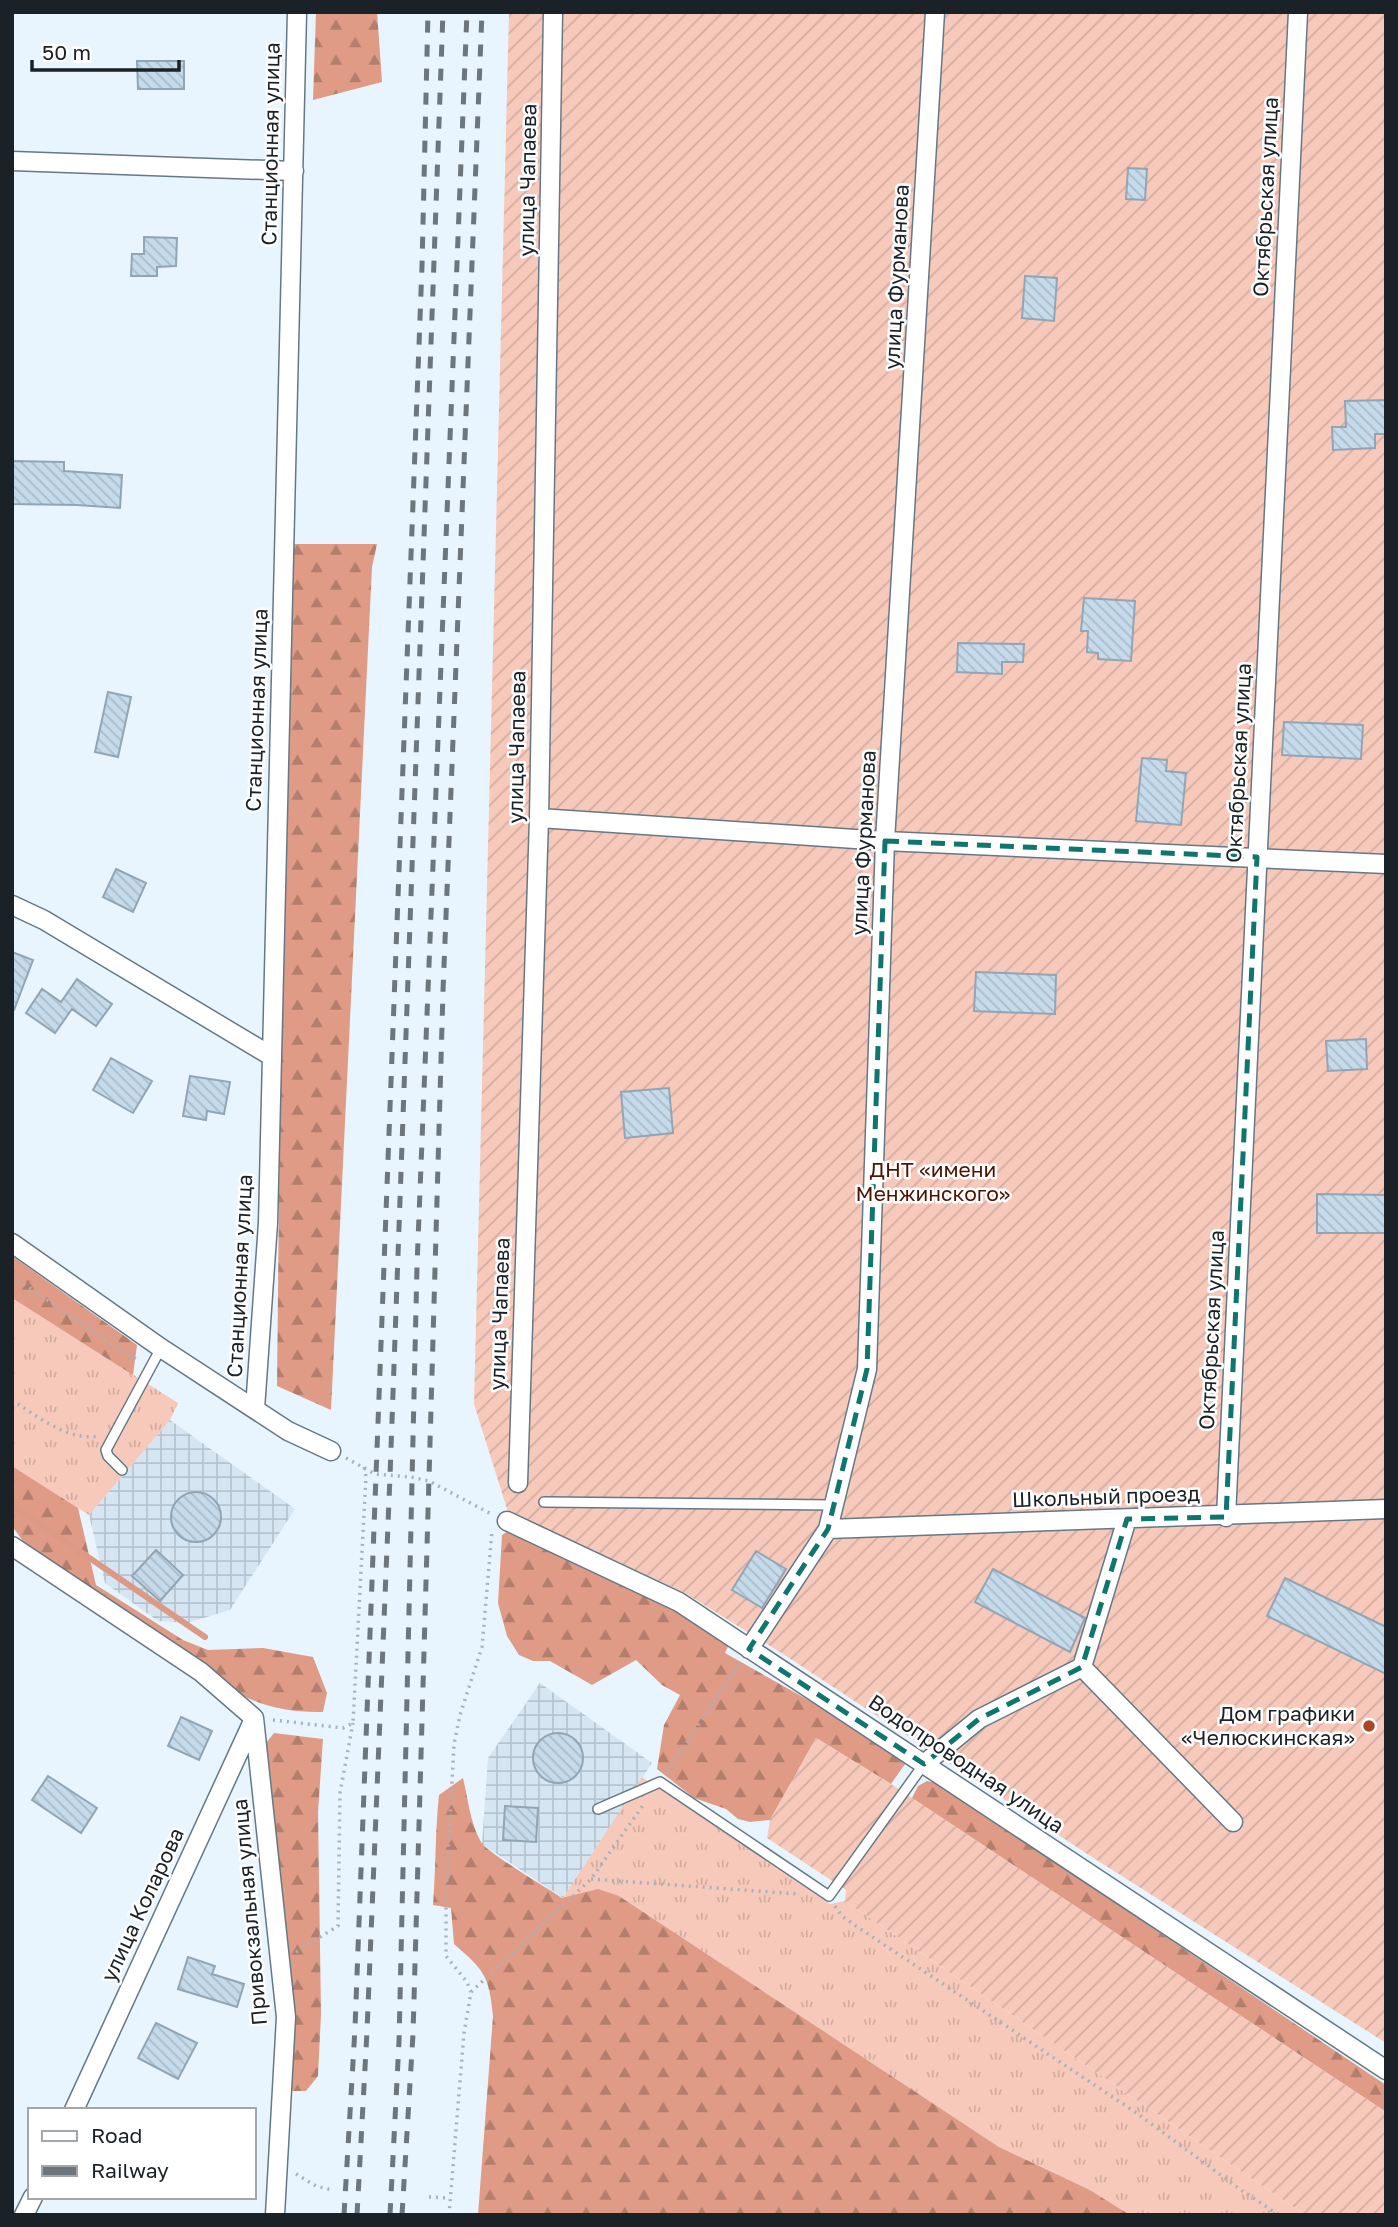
<svg xmlns="http://www.w3.org/2000/svg" width="1398" height="2227" viewBox="0 0 1398 2227" font-family="'Golos Text',sans-serif">
<style>
.industrial{fill:url(#industrial-grid)}
.grass{fill:url(#grass-tufts)}
.forest{fill:url(#forest-firs)}
.garden{fill:url(#garden-furrows)}
.lines{fill:none;stroke-linecap:round;stroke-linejoin:round}
.stream{stroke:#dc9983;stroke-width:6}
.building{fill:url(#building-back-hatch);stroke:#92a5b5;stroke-width:2}
.lane-casing{stroke:#657886;stroke-width:12}
.street-casing{stroke:#657886;stroke-width:21}
.path{stroke:#a7b2ba;stroke-width:3.5;stroke-dasharray:2 5;stroke-linecap:butt}
.lane{stroke:#fff;stroke-width:9}
.street{stroke:#fff;stroke-width:18}
.rail{stroke:#6c767c;stroke-width:5;stroke-dasharray:12 12;stroke-linecap:butt}
.marked{fill:none;stroke:#0f766e;stroke-width:5;stroke-dasharray:14 9;stroke-linejoin:round}
.poi-dot{fill:#ac4521;stroke:#fff;stroke-width:2.5}
.labels{text-anchor:middle;stroke-width:5;stroke-linejoin:round;paint-order:stroke}
.street-label{font-size:21px;fill:#1a2227;stroke:#fff}
.park-label{font-size:21px;fill:#4f1400;stroke:#fff}
.poi-label{font-size:21px;fill:#1a2227;stroke:#fff;text-anchor:end}
</style>
<defs>
<pattern id="industrial-grid" width="8" height="8" patternUnits="userSpaceOnUse" patternTransform="scale(1.75)"><rect width="8" height="8" fill="#d5e5f2"/><path d="M0 4h8M4 0v8" fill="none" stroke="#b6c4d0"/></pattern>
<pattern id="grass-tufts" width="24" height="20" patternUnits="userSpaceOnUse" patternTransform="scale(1.75)"><rect width="24" height="20" fill="#f7c9ba"/><path d="M3 7l-1-3M5 7V3M7 7l1-3M15 17l-1-3M17 17v-4M19 17l1-3" fill="none" stroke="#d3aca0"/></pattern>
<pattern id="forest-firs" width="22" height="20" patternUnits="userSpaceOnUse" patternTransform="scale(1.75)"><rect width="22" height="20" fill="#df9b85"/><path d="M5 1l3.5 6h-7zM16 11l3.5 6h-7z" fill="#b47e6d"/></pattern>
<pattern id="garden-furrows" width="10" height="10" patternUnits="userSpaceOnUse" patternTransform="scale(1.75)"><rect width="10" height="10" fill="#f7c9ba"/><path d="M-1 1l2-2M0 10L10 0M9 11l2-2" fill="none" stroke="#d3aca0"/></pattern>
<pattern id="building-back-hatch" width="6" height="6" patternUnits="userSpaceOnUse" patternTransform="scale(1.75)"><rect width="6" height="6" fill="#c5daea"/><path d="M-1 5l2 2M0 0l6 6M5-1l2 2" fill="none" stroke="#a9bbc9"/></pattern>
</defs>
<rect width="100%" height="100%" fill="#e8f5fe"/>
<path class="industrial" d="M170,1420L295,1509L230,1610L187,1623L158,1621L105,1583L89,1515Z
M540,1683L652,1763L563,1898L482,1844L488,1758Z"/>
<path class="grass" d="M12,1298L178,1403L170,1420L89,1515L12,1466Z
M642,1777L830,1904L845,1901L1305,2215H1130L1090,2190L999,2147L619,1896L563,1898Z"/>
<path class="forest" d="M316,12H377L382,82L313,100Z
M286,544H377L372,567L331,1410L277,1386Z
M12,1256L137,1345L133,1375L12,1298Z
M12,1466L78,1508L96,1585L183,1640L208,1650L263,1648L313,1657L327,1693L323,1712C293,1713 263,1707 237,1693L25,1544L12,1526Z
M508,1531L678,1611L730,1642L725,1653L826,1710L900,1757L905,1764L891,1784L816,1738L770,1820L750,1822L738,1819L726,1809L694,1798L657,1769L664,1725L680,1695L662,1685L636,1660L592,1685L550,1661H533L519,1655L507,1636L498,1603L502,1535Z
M274,1733L323,1739L318,1812L321,2014L318,2076L306,2091H291L295,2017L269,1768L265,1744Z
M463,1778C468,1798 470,1823 481,1842C486,1852 549,1889 562,1898L598,1889L619,1896L999,2147L1090,2190L1130,2215H478L493,2016C489,1975 484,1970 454,1944L451,1908L433,1905C436,1868 435,1832 439,1795Z
M927,1781L937,1783L1386,2085V2112L912,1798L918,1786Z"/>
<path class="garden" d="M509,12H1386V2043L1095,1859L786,1656L685,1593L508,1512L474,1404Z
M816,1738L891,1784L1386,2112V2215H1305L845,1901L846,1890L767,1838L770,1820Z"/>
<g class="lines">
<path class="stream" d="M12,1505L205,1637"/>
</g>
<path class="building" d="M137,61H184V89H138Z
M1128,168L1147,169L1145,200L1126,199Z
M144,237L177,238L176,266L157,267V276H131L132,254H144Z
M1025,276L1057,278L1054,321L1022,318Z
M1386,400V434H1375V448L1333,450L1332,427H1346L1345,401Z
M12,461L64,462V471L122,475L120,508L77,505L12,504Z
M1084,598L1135,601L1131,661L1098,659V653L1087,652L1088,631H1081Z
M958,643L1024,644L1023,662H1002V674L957,672Z
M108,692L131,697L118,757L95,752Z
M1284,722L1363,725L1361,759L1282,755Z
M1142,758L1167,760L1166,771L1186,773L1181,825L1136,821Z
M116,869L146,883L133,912L103,897Z
M12,952L33,960L14,1010H12Z
M976,972L1056,975L1055,1014L974,1011Z
M77,979L112,1004L96,1026L72,1009L55,1033L26,1013L42,989L61,1002Z
M1366,1039L1367,1069L1328,1071L1326,1041Z
M111,1058L152,1081L133,1113L93,1090Z
M190,1076L230,1082L224,1114L207,1111L206,1120L183,1116Z
M669,1088L673,1133L625,1138L621,1092Z
M1317,1194L1386,1195V1233H1317Z
M171 1517a25 25 0 1 1 50 0a25 25 0 1 1-50 0Z
M156,1550L183,1575L160,1601L132,1576Z
M756,1551L786,1569L762,1608L732,1590Z
M993,1569L1085,1618L1070,1652L975,1602Z
M1285,1578L1386,1627V1674L1267,1616Z
M181,1717L212,1731L199,1760L168,1746Z
M533 1758a25 25 0 1 1 50 0a25 25 0 1 1-50 0Z
M48,1776L97,1808L81,1833L32,1800Z
M505,1806L538,1808L536,1842L503,1840Z
M188,1957L215,1966L212,1974L244,1984L237,2007L178,1989Z
M156,2023L197,2043L178,2079L138,2058Z"/>
<g class="lines">
<g class="lane-casing">
<path id="lane" d="M122,1470L108,1456L106,1450L161,1348
M544,1502L834,1505
M598,1809L660,1782L829,1896L924,1764"/>
</g>
<g class="street-casing">
<path id="street" d="M12,161L294,171
M539,818L885,841L1386,864
M12,905L44,920L271,1056
M12,1243L161,1348L288,1431L331,1451
M255,1409L268,1223L297,12
M518,1483L539,818L553,12
M1226,1517L1298,12
M1127,1519L1082,1667L1233,1822
M507,1521L679,1602L1386,2070
M828,1529L1386,1509
M12,1546L201,1672L254,1718L286,2017L275,2215
M749,1649L828,1529L867,1369L885,841L935,12
M924,1764L979,1719L1082,1667
M74,2110L254,1719
M24,2215L33,2197"/>
</g>
<path class="path" d="M12,1276L126,1354L140,1361
M12,1400C36,1416 70,1442 99,1436
M346,1458L375,1474L411,1477L429,1481L493,1515
M273,1720L343,1728L353,1723L366,1476L364,1466
M667,1772L740,1662
M591,1879L798,1894
M835,1906L842,1916L853,1924L1138,2114L1241,2190L1279,2215
M296,1952L338,1926L340,1793L353,1723
M471,1992L591,1879L644,1804
M296,2174L316,2186L332,2190
M429,2197L450,2198
M449,2215L464,2033L471,1992L467,1982L446,1956V1894L454,1744L460,1715L482,1647L492,1531"/>
<use href="#lane" class="lane"/>
<use href="#street" class="street"/>
<path class="rail" d="M344,2215L355,2028L422,266L428,12
M357,2215L367,2031L390,1476L443,12
M390,2215L399,2042L417,1266L467,12
M402,2215L413,2034L443,991L482,12"/>
</g>
<path class="marked" d="M885,841L1257,857L1226,1517L1127,1519L1082,1667L979,1719L924,1764L749,1649L828,1529L867,1369Z"/>
<circle class="poi-dot" cx="1369" cy="1726" r="7"/>
<g class="labels">
<g class="street-label">
<text transform="translate(271 144) rotate(-89)" y="7">Станционная улица</text>
<text transform="translate(528 180) rotate(-89)" y="7">улица Чапаева</text>
<text transform="translate(1266 197) rotate(-87)" y="7">Октябрьская улица</text>
<text transform="translate(897 277) rotate(-87)" y="7">улица Фурманова</text>
<text transform="translate(257 710) rotate(-88)" y="7">Станционная улица</text>
<text transform="translate(517 747) rotate(-89)" y="7">улица Чапаева</text>
<text transform="translate(1239 763) rotate(-87)" y="7">Октябрьская улица</text>
<text transform="translate(864 843) rotate(-87)" y="7">улица Фурманова</text>
<text transform="translate(240 1276) rotate(-87)" y="7">Станционная улица</text>
<text transform="translate(500 1314) rotate(-88)" y="7">улица Чапаева</text>
<text transform="translate(1212 1330) rotate(-87)" y="7">Октябрьская улица</text>
<text transform="translate(1106 1497) rotate(-2)" y="7">Школьный проезд</text>
<text transform="translate(966 1764) rotate(34)" y="7">Водопроводная улица</text>
<text transform="translate(143 1905) rotate(-65)" y="7">улица Коларова</text>
<text transform="translate(250 1912) rotate(-95)" y="7">Привокзальная улица</text>
</g>
<g class="park-label">
<text x="933" y="1177">ДНТ «имени<tspan x="933" dy="24">Менжинского»</tspan></text>
</g>
<g class="poi-label">
<text x="1355" y="1721">Дом графики<tspan x="1355" dy="24">«Челюскинская»</tspan></text>
</g>
</g>
<rect width="1398" height="2227" fill="none" stroke="#1a2227" stroke-width="28"/>
<rect x="28" y="2108" width="228" height="91" fill="#ffffff" stroke="#a3a7a9" stroke-width="2"/>
<rect x="42" y="2131" width="35" height="10" fill="#ffffff" stroke="#a3a7a9" stroke-width="2"/>
<text x="91" y="2143" font-size="21" fill="#1a2227">Road</text>
<rect x="42" y="2166" width="35" height="10" fill="#6c767c" stroke="#a3a7a9" stroke-width="2"/>
<text x="91" y="2178" font-size="21" fill="#1a2227">Railway</text>
<path d="M32 60v10h147v-10" fill="none" stroke="#1a2227" stroke-width="3.5"/>
<text x="42" y="60" font-size="21" fill="#1a2227" stroke="#ffffff" stroke-width="5" paint-order="stroke">50 m</text>
</svg>
